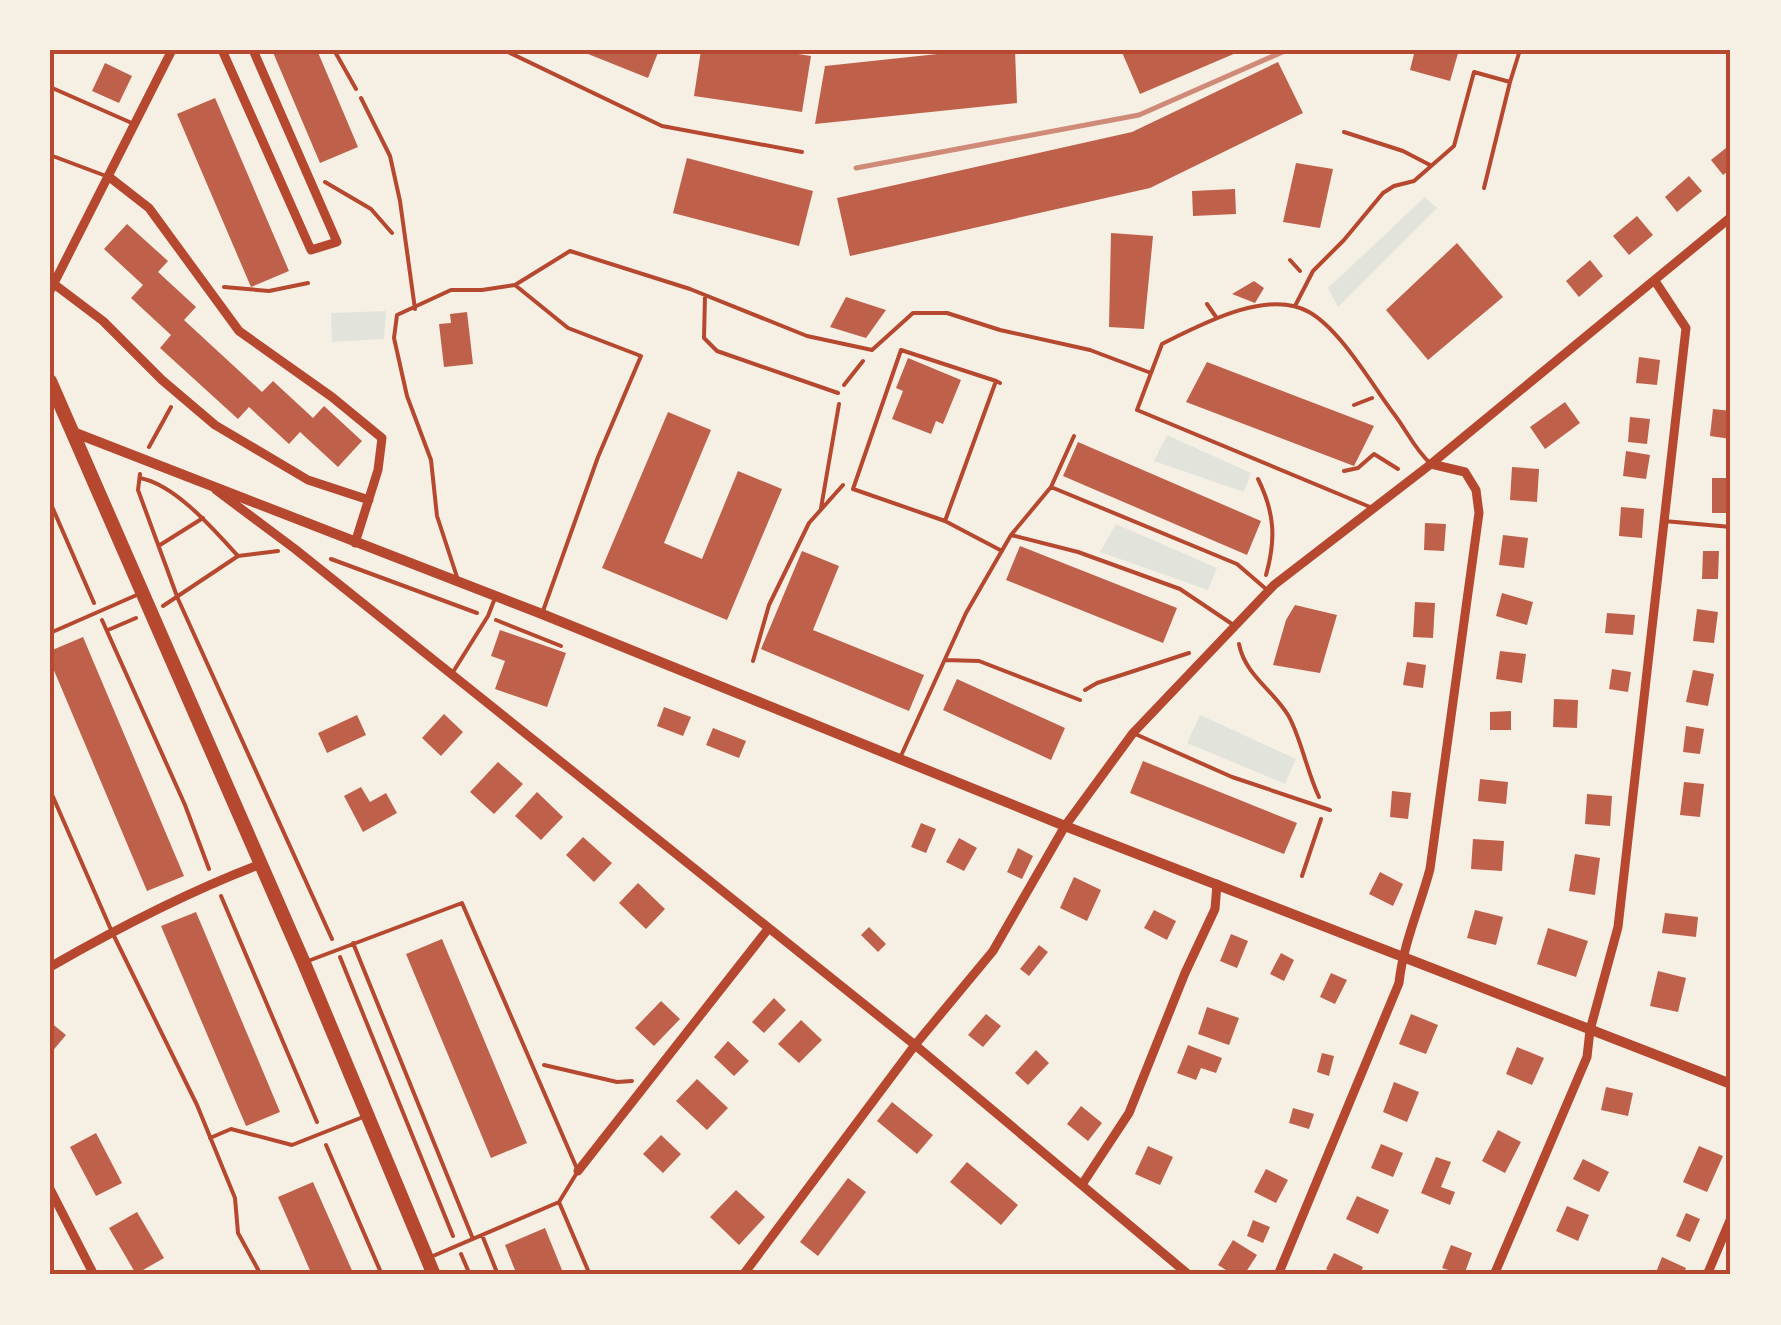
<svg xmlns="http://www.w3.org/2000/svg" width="1781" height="1325" viewBox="0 0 1781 1325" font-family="'Sofia Sans Condensed',sans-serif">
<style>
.green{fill:#e2e4dc}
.building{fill:#bf614a}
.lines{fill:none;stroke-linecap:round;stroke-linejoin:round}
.path{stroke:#b5482f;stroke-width:4}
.service{stroke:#b5482f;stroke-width:4}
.minor{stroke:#b5482f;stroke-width:9}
.tertiary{stroke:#b5482f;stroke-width:10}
.primary{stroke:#b5482f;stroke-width:14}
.rail{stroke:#cf8b77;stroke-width:5}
.neatline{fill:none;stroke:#b5482f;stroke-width:4}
</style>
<rect width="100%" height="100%" fill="#f6efe4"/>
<path class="green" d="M1425,197L1437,208L1338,307L1328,288Z
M386,311L384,339L332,342L331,313Z
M1167,435L1251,473L1244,492L1154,461Z
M1116,524L1217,568L1208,590L1100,552Z
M1200,715L1296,759L1285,784L1187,743Z"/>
<path class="building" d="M272,50H317L358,147L320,163Z
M578,50H659L648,78Z
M701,50H772L811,56L802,112L694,96Z
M975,50H1015L1017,103L815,124L825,66Z
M1121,50H1243L1140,94Z
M1415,50H1459L1450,81L1410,70Z
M1278,62L1303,113L1150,188L850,256L837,198L1132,132Z
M105,63L132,76L119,103L92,91Z
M215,98L289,271L251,287L177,114Z
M1731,144V169L1723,175L1711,160Z
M687,158L813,191L799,246L673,213Z
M1296,163L1333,169L1320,228L1283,222Z
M1689,176L1702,191L1677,212L1665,197Z
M1235,189L1236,214L1193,216L1192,191Z
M1637,216L1653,235L1629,255L1613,236Z
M127,224L168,261L158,272L196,307L184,320L262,392L273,381L313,418L324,406L362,441L338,467L300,432L289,444L249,407L238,419L160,348L171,335L131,298L143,285L104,249Z
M1111,233L1153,236L1144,329L1109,327Z
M1457,243L1503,297L1428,360L1386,310Z
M1590,260L1603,276L1579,297L1566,281Z
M1254,281L1264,288L1255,303L1232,294Z
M846,297L886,310L866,338L830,327Z
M467,312L473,364L444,367L439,324L451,323L450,314Z
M1639,357L1660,360L1657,385L1636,383Z
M908,358L961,380L943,424L936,421L931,434L892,419L903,391L896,388Z
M1207,362L1374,426L1354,466L1186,402Z
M1565,402L1580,423L1545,449L1530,427Z
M1713,409L1731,411V439L1710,436Z
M668,412L711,430L664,543L702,559L738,471L782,489L727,620L602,568Z
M1630,417L1650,419L1647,444L1628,442Z
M1078,442L1261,521L1247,555L1063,476Z
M1626,451L1650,455L1646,479L1623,476Z
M1512,467L1539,469L1537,502L1510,500Z
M1712,478H1731V513H1712Z
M1621,507L1644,509L1642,538L1619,536Z
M1425,523L1446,524L1444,551L1424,550Z
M1503,535L1528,538L1524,568L1499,565Z
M1020,546L1177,608L1163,643L1006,580Z
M802,551L839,566L813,630L924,675L909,711L761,649Z
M1703,551H1719L1718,579H1702Z
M1502,593L1533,602L1527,625L1496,616Z
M1415,602L1435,603L1433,638L1413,637Z
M1295,605L1337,615L1320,673L1273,665L1286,620Z
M1697,609L1718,612L1714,643L1693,641Z
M1607,613L1635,615L1633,635L1605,633Z
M500,630L566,653L547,707L495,689L505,661L491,656Z
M83,637L184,876L147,891L50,661V651Z
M1500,651L1526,654L1522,683L1496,679Z
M1407,662L1426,665L1423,688L1403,685Z
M1612,669L1631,672L1628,692L1609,689Z
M1693,670L1714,674L1708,706L1686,702Z
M957,679L1065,728L1051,760L943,710Z
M1554,699L1578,700L1577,728L1553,727Z
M664,707L691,717L683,736L657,726Z
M1511,711V730H1490V712Z
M444,714L463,732L441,756L422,738Z
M357,715L366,735L327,753L318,733Z
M1686,726L1704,729L1700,754L1683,752Z
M713,728L746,741L739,758L706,745Z
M1143,761L1297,823L1284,854L1130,793Z
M498,762L523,784L494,814L470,792Z
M1480,779L1508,782L1506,804L1478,801Z
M1684,782L1704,784L1700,817L1680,815Z
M361,787L370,802L386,793L397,813L363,832L344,796Z
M1392,791L1411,793L1408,819L1390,817Z
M537,792L563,817L541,840L515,816Z
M1587,794L1612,796L1610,826L1585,824Z
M921,823L936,829L926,853L911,847Z
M583,837L612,863L594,882L566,855Z
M959,838L977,848L964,871L946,862Z
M1473,839L1504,841L1502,871L1471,869Z
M1018,848L1033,856L1022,879L1007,872Z
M1575,854L1600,858L1595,895L1569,891Z
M1380,872L1403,884L1393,906L1369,894Z
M1074,877L1101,890L1087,921L1060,908Z
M638,883L665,909L646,929L619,903Z
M1154,910L1176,921L1167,940L1144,928Z
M1475,910L1503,917L1496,945L1467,938Z
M196,912L280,1112L246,1126L161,926Z
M1665,913L1698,917L1696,937L1662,933Z
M869,927L886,944L878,952L861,935Z
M1548,928L1588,941L1576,977L1537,964Z
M1231,934L1248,941L1237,968L1220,961Z
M442,939L527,1143L491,1158L406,954Z
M1039,945L1048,952L1029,976L1020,969Z
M1281,953L1294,960L1284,981L1270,974Z
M1658,971L1686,978L1678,1012L1650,1006Z
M1331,973L1347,980L1335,1004L1320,997Z
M774,998L786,1010L764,1033L752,1022Z
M661,1001L680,1019L654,1046L635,1028Z
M1207,1007L1239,1018L1229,1045L1198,1034Z
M986,1014L1001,1026L983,1047L968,1035Z
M1411,1014L1438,1025L1426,1054L1399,1044Z
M801,1020L822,1040L799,1063L778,1044Z
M50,1022L66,1035L50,1054Z
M728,1041L749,1061L734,1076L714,1057Z
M1188,1045L1222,1058L1216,1073L1201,1068L1196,1080L1177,1073Z
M1517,1047L1544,1058L1532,1085L1506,1074Z
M1036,1050L1049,1063L1028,1085L1015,1073Z
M1322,1053L1334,1056L1329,1076L1317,1072Z
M697,1079L728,1108L707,1130L676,1101Z
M1394,1082L1419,1092L1407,1122L1383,1112Z
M1606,1087L1633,1093L1628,1116L1601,1110Z
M892,1102L933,1135L917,1154L877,1121Z
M1081,1106L1102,1123L1088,1141L1067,1124Z
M1293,1108L1314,1114L1309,1129L1289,1123Z
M1498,1130L1521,1142L1505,1173L1482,1161Z
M96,1133L122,1183L96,1196L70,1147Z
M661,1135L681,1154L663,1173L643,1154Z
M1381,1144L1403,1153L1393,1177L1371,1168Z
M1148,1146L1173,1157L1160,1185L1135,1174Z
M1699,1146L1723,1156L1707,1192L1683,1182Z
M1436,1157L1451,1162L1441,1187L1455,1192L1450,1205L1421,1193Z
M1583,1159L1609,1172L1599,1192L1573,1179Z
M967,1162L1018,1205L1001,1225L950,1182Z
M1266,1169L1288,1180L1276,1203L1254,1192Z
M848,1178L866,1192L818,1256L800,1242Z
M313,1182L354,1275H312L278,1197Z
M736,1190L765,1217L739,1245L710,1217Z
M1357,1196L1389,1210L1378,1234L1346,1219Z
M1567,1206L1589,1215L1578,1241L1556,1231Z
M137,1212L164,1258L136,1274L109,1228Z
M1686,1213L1700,1219L1690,1242L1676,1236Z
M1253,1220L1270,1227L1263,1243L1247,1236Z
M545,1228L564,1275H517L505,1245Z
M1233,1240L1257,1255L1244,1275H1234L1218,1265Z
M1451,1245L1472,1253L1464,1275L1442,1268Z
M1334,1253L1363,1267L1360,1275H1338L1326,1269Z
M1662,1257L1686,1268L1683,1275H1655Z"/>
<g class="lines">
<path class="path" d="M334,50L356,89
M325,182L371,209L392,233
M1290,260L1300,271
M224,287L269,291L308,283
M844,385L863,361
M1354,405L1372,398
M149,447L171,407
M1344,471L1358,468L1374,454L1398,469
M140,474L138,490L178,599L332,939
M140,478C176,485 214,530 238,556L278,551
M1258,479C1275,513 1276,540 1266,575
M50,502L94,603
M821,508L839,404
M160,545L203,518
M331,559L477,613
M163,606L238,556
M102,620L185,805L209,869
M496,620L561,646
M108,630L136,618
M1239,644C1245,675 1273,690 1288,715C1300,735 1307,772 1319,797
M753,661L769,605L809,523L843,485
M1085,690L1097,683L1189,653
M1302,876L1321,819
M221,896L317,1122
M340,957L453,1236
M544,1065L617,1082L632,1081
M326,1145L382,1275
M461,1254L470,1275"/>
<path class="service" d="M504,50L662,126L802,152
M50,87L134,124
M361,98L390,156L400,201L415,309
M1344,132L1403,151L1430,165
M50,155L106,176
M1484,188L1510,82
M705,295L704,338L717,351L838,393
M1207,304L1216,317
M1295,306L1313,271L1344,240L1383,193L1394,186L1414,181L1454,146L1474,72L1510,82L1520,50
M996,381L945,521L853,489L901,350L996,381L1000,383
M1051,487L1237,564L1266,589
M1370,507L1137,410L1162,344C1200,325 1268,288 1309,312C1341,330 1372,385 1394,414C1407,431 1415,450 1431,464
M945,521L1002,551
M1664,521L1731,527
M1011,535L1078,552L1180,589L1232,624
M457,577L437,516L431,460L407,396L394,338L397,315L451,290H482L515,285
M543,611L598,457L641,356L568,328L515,285L570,251L690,289L807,336L872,350L913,313H947L1000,330L1090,350L1151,373
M50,633L139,594
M945,660L979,661L1080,700
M453,672L488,616L495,598
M1133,733L1232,777L1330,810
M900,758L966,613L1011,535L1051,487L1074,436
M50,790L112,932L197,1105L235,1198L238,1233L261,1275
M353,943L473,1239
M308,961L462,903L578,1171L559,1202L433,1256
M210,1138L231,1129L292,1145L363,1117
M559,1202L590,1275
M482,1235L498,1275"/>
<path class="minor" d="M222,50L311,250L337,242L253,50
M108,176L149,208L239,331L332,397L382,438L378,470L355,543
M54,284L103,321L162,380L215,425L308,480L369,500
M50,291L172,50
M216,490L295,549L915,1045L1189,1275
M50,967C118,928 187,892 261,864
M578,1171L768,929
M1083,1183L1129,1113L1185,973L1215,909L1217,884
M50,1189L94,1275
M743,1275L915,1045L993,951L1065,826L1133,733L1274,585L1431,464L1731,217
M1278,1275L1399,983C1403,944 1420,907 1430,869L1479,513L1476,490L1465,472L1431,464
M1494,1275L1587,1057L1590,1030L1618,927L1686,328L1655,281
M1707,1275L1731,1218"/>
<path class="tertiary" d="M73,432L542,614L1065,826L1731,1084"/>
<path class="primary" d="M50,381L304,963L434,1275"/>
<path class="rail" d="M856,168L1139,115L1287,50"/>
</g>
<rect width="1781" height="1325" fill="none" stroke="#f6efe4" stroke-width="105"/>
<rect x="52" y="52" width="1676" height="1220" class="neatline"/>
</svg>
